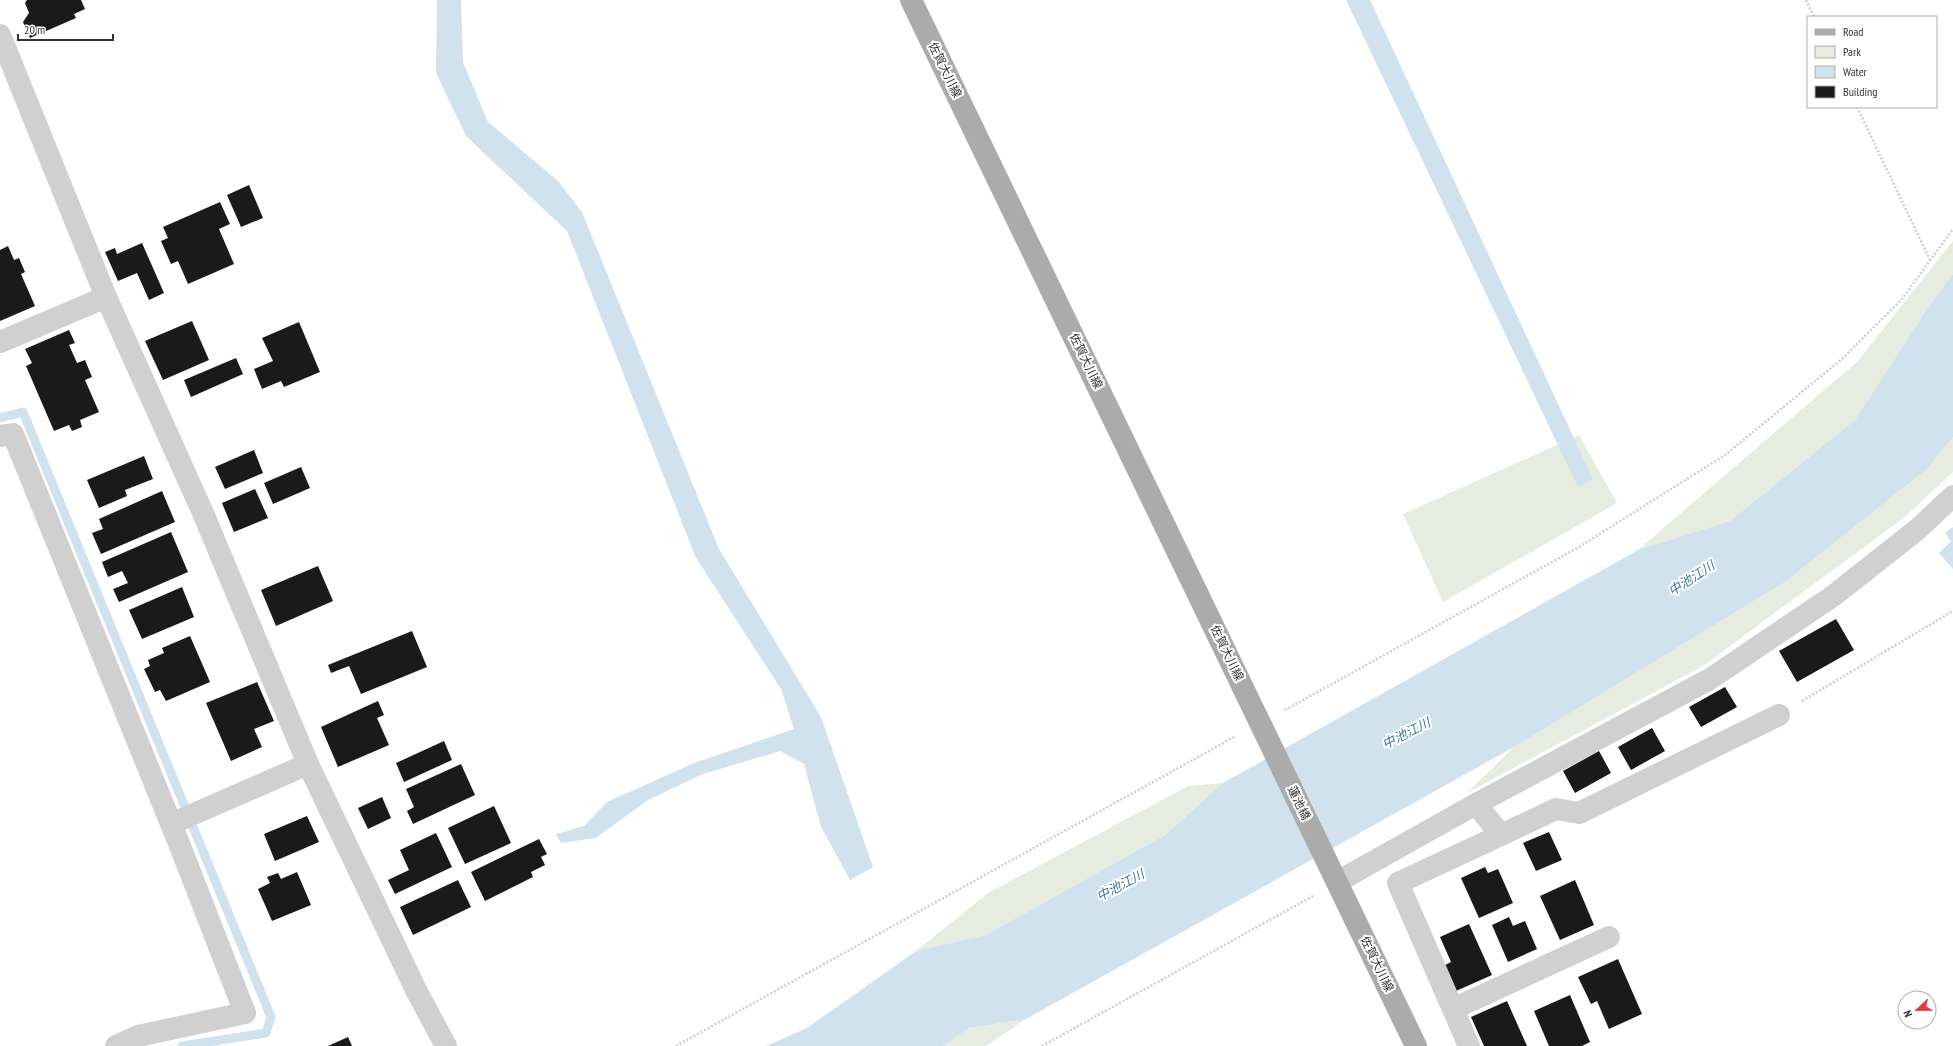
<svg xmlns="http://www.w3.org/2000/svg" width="1953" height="1046" viewBox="0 0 1953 1046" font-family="'PT Sans Narrow','Noto Sans JP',sans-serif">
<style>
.green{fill:#e6ecdf}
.water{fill:#cfe2ee}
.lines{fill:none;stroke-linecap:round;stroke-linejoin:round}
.stream{stroke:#cfe2ee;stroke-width:9}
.building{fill:#1a1a1a}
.path{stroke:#cdcdcd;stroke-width:2.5;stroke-dasharray:2 2;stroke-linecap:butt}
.minor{stroke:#d0d0d0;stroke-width:22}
.major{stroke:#ababab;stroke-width:22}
.labels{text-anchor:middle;stroke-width:4;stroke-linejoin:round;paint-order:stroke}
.street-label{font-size:12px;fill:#333;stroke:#fff}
.water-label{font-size:13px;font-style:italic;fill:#3f7597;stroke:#fff}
</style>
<rect width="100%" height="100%" fill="#fff"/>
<path class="green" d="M1953,241V274L1929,306L1855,420L1730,521L1638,550L1857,362Z
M1579,435L1617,503L1443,602L1403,514Z
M1953,437V472L1906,516L1703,666L1467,793L1514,747L1785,582L1927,469Z
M1223,783L1165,835L986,935L916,951L988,893L1188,786Z
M1026,1019L986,1046H943L969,1028Z"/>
<path class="water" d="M437,0H461L463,62L488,122L558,181L582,212L719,549L821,717L873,867L850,880L821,827L804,764L780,751L703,774L648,800L596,838L561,843L556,834L584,826L607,802L694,763L794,729L781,689L696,558L567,231L466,136L436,73Z
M1346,0H1370L1593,479L1578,487Z
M1953,274V437L1927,469L1785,582L1514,747L1026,1019L969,1028L943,1046H766L807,1028L916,951L986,935L1165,835L1223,783L1638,550L1730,521L1855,420L1929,306Z
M1952,527L1953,528V569L1939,553L1951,541L1945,533Z"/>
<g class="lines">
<path class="stream" d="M0,418L23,412L271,1017L266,1033L182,1046"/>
</g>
<path class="building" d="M27,0H81L85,9L74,14L76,18L30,38L23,22L29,13L25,3Z
M249,185L263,218L241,227L227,195Z
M220,202L230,224L219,229L234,264L188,284L178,261L171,264L161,241L168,238L163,227Z
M142,243L164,293L149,300L137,273L118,281L105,252L115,248L117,254Z
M8,246L14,260L19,258L25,272L21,274L35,306L0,321V250Z
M192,321L209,360L163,380L145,341Z
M299,322L320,372L284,387L281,381L262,389L254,369L273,361L262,338Z
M69,330L75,343L69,345L77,363L85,360L92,377L85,380L99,412L80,420L82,427L72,431L69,425L54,431L26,366L32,363L25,349Z
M236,358L243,374L191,397L184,380Z
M254,450L263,473L225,489L215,467Z
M144,456L153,479L125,490L127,496L99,508L87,480Z
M301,467L310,488L273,504L264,483Z
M255,489L268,518L234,532L222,503Z
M162,491L175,522L101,554L92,533L103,529L99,519Z
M171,532L188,572L119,602L113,589L128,583L122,571L108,577L102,562Z
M318,566L333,601L276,626L261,590Z
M182,587L194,617L142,639L129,610Z
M1836,619L1854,650L1797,682L1779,651Z
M412,631L427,667L361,694L349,666L331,673L328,665Z
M190,636L210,682L166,701L160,690L155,692L144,669L150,666L148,660L164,653L162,648Z
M257,682L274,721L254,729L262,747L231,761L206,703Z
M1725,687L1737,707L1701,727L1689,707Z
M378,701L384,715L377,718L389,745L338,767L321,727Z
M1652,728L1665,751L1631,770L1618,747Z
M444,741L452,760L404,782L396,763Z
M1599,751L1611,773L1575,793L1563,771Z
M461,764L475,795L413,824L407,811L414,807L406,789Z
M382,797L391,818L368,829L358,808Z
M494,806L511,843L465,864L448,828Z
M307,816L319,842L275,861L264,834Z
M1549,832L1562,860L1536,871L1523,843Z
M436,833L452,867L395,894L388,880L409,870L400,850Z
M539,839L547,854L541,857L545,865L531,872L533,877L485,901L471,872Z
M1485,867L1488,873L1498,869L1513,903L1479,918L1461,878Z
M297,872L311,905L272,921L258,889L270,883L267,877L278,873L281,879Z
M458,880L471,907L413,935L400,907Z
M1575,880L1594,925L1560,940L1540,896Z
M1509,917L1513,926L1525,921L1537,949L1508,962L1492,925Z
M1469,924L1492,975L1456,991L1445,965L1451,962L1440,937Z
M1618,959L1642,1014L1609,1029L1597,1001L1591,1004L1578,977Z
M1570,995L1590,1042L1582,1046H1549L1534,1011Z
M1507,1001L1527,1046H1484L1471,1017Z
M348,1037L352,1046H328Z"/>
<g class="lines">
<path class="path" d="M1806,0L1814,17
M1857,107L1930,260
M1802,701L1953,611
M1285,710L1579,547L1725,455L1842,359L1902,299L1953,229
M676,1046L1236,736
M1042,1046L1313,896"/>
<path class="minor" d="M0,35L106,297L203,513L308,764L417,992L446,1046
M0,342L106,297
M0,436L13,434L180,846L245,1013L138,1036L116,1046
M171,824L308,764
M1501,835L1556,809L1579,813L1779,715
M1337,882L1476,804L1710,679L1833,596L1918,529L1953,496
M1453,1009L1609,937
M1469,1046L1398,883L1501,835L1476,804"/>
<path class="major" d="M911,0L1416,1046"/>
</g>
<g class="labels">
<g class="street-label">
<text transform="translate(945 70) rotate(64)" y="4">佐賀大川線</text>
<text transform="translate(1086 361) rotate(64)" y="4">佐賀大川線</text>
<text transform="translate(1227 653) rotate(64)" y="4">佐賀大川線</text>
<text transform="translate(1299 803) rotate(64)" y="4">蓮池橋</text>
<text transform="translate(1377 964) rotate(64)" y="4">佐賀大川線</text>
</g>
<g class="water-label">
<text transform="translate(1691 578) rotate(-33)" y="5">中池江川</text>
<text transform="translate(1406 733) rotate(-27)" y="5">中池江川</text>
<text transform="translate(1120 885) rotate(-28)" y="5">中池江川</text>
</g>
</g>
<rect x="1807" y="16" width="130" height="92" fill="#ffffff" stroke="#adadad"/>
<rect x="1815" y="29" width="20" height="6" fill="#ababab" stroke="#adadad"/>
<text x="1843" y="36" font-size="12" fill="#333333">Road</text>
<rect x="1815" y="46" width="20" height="12" fill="#e6ecdf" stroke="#adadad"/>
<text x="1843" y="56" font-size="12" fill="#333333">Park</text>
<rect x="1815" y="66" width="20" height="12" fill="#cfe2ee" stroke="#adadad"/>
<text x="1843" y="76" font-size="12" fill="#333333">Water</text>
<rect x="1815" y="86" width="20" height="12" fill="#1a1a1a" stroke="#adadad"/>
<text x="1843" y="96" font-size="12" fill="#333333">Building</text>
<g transform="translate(1917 1010) rotate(248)"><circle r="19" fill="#ffffff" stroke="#adadad"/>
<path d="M0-3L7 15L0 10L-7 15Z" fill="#e63946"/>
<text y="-6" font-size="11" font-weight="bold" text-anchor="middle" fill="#333333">N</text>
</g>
<path d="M18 34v6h95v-6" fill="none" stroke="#333333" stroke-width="2"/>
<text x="24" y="34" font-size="12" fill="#333333" stroke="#ffffff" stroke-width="3" paint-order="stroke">20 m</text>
</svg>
